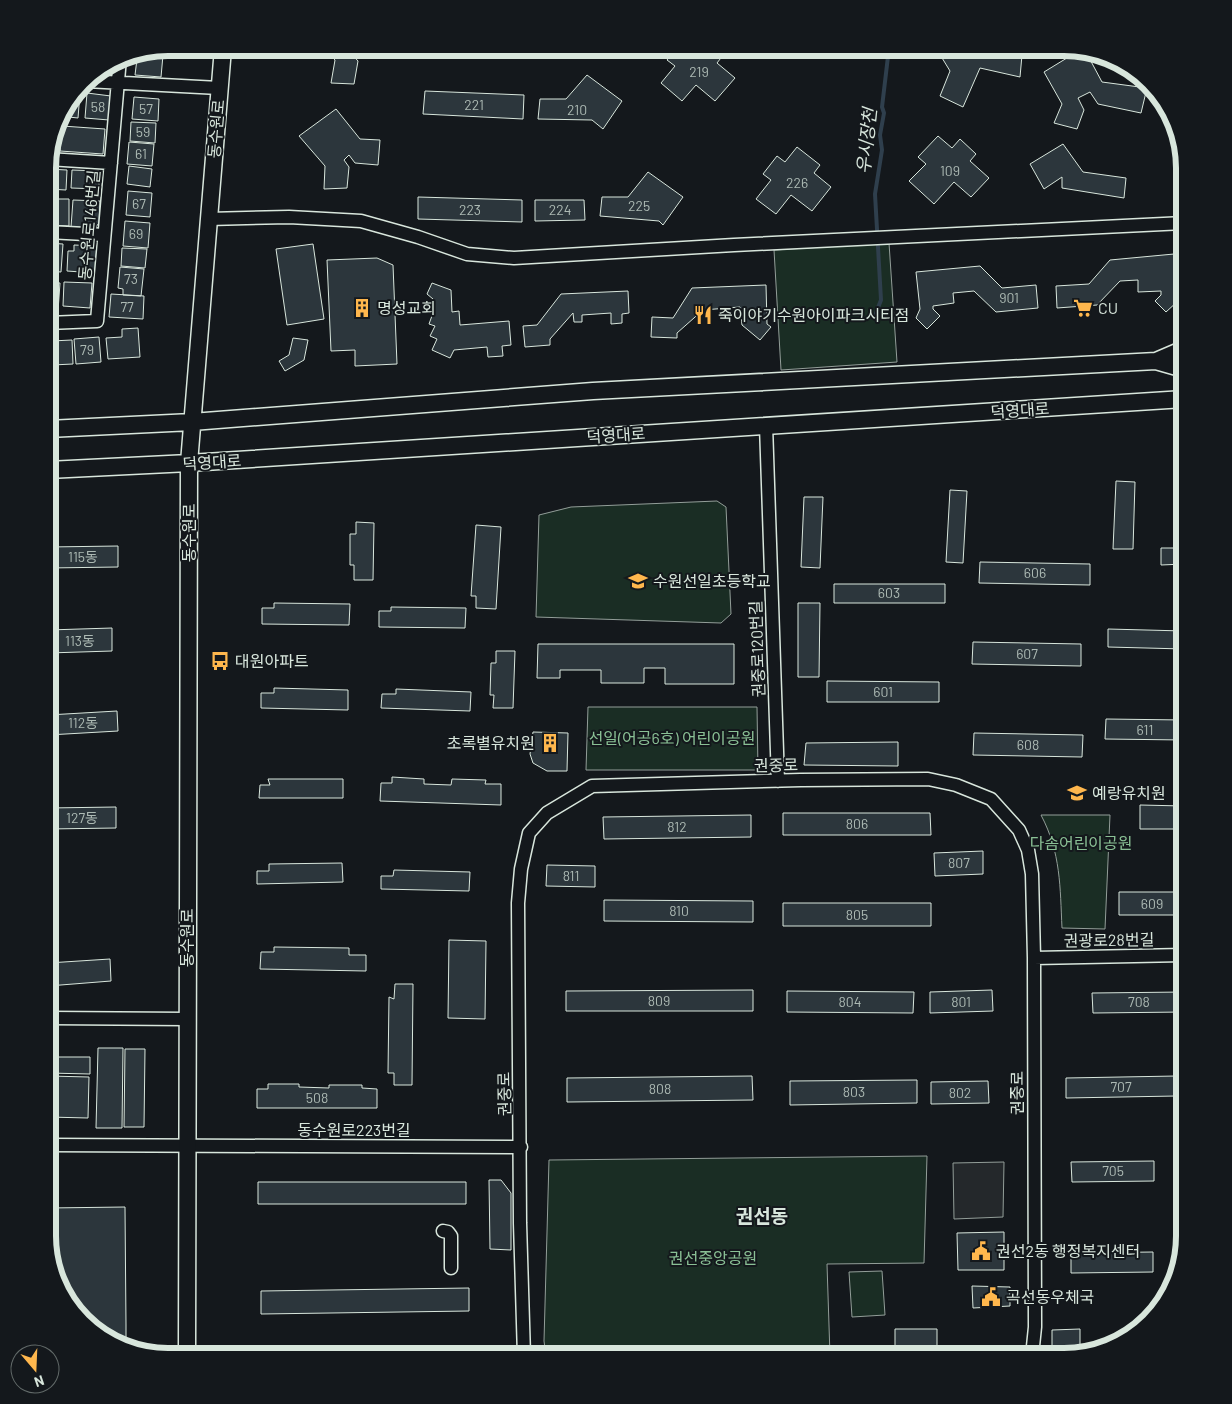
<svg xmlns="http://www.w3.org/2000/svg" width="1232" height="1404" viewBox="0 0 1232 1404" font-family="Barlow,'Noto Sans KR',sans-serif">
<style>
.green{fill:#1a2d24;stroke:#939e99}
.parking{fill:#24282b;stroke:#939e99}
.lines{fill:none;stroke-linecap:round;stroke-linejoin:round}
.stream{stroke:#2f3f4d;stroke-width:4}
.building{fill:#2c363c;stroke:#d8e6dc}
.minor-casing{stroke:#d8e6dc;stroke-width:15}
.secondary-casing{stroke:#d8e6dc;stroke-width:19}
.minor{stroke:#14181c;stroke-width:12}
.secondary{stroke:#14181c;stroke-width:16}
.labels{text-anchor:middle;stroke-width:4;stroke-linejoin:round;paint-order:stroke}
.number-label{font-size:14px;fill:#adbab4}
.street-label{font-size:16px;fill:#d8e6dc;stroke:#14181c}
.poi-label{font-size:16px;fill:#d8e6dc;stroke:#14181c;text-anchor:start}
.park-label{font-size:16px;fill:#8ac095;stroke:#14181c}
.water-label{font-size:18px;font-style:italic;fill:#d8e6dc;stroke:#14181c}
.quarter-label{font-size:19px;font-weight:bold;fill:#d8e6dc;stroke:#14181c}
.rim{fill:none;stroke:#d8e6dc;stroke-width:6}
</style>
<rect width="100%" height="100%" fill="#14181c"/>
<path class="green" d="M889,243L897,362L781,370L774,250Z
M717,501L726,507L731,614L721,623L536,617L539,515L571,507Z
M588,707H757L758,770H586Z
M1041,815H1110L1105,929L1062,928C1060,887 1061,853 1041,815Z
M927,1156L924,1263L827,1264L830,1356H546L544,1341L549,1160Z
M882,1271L885,1315L852,1317L849,1272Z"/>
<path class="parking" d="M1004,1162L1003,1217L954,1219L953,1163Z"/>
<g class="lines">
<path class="stream" d="M874,318L881,300L875,194L882,150L880,135L884,113L882,107L889,48"/>
</g>
<path class="building" d="M324,48H351L348,50L358,61L354,84L331,83L335,60Z
M355,48H387L386,57L363,55Z
M677,48H686L692,53L696,48H717L724,54L717,63L735,78L715,101L696,85L682,101L661,83L675,66L667,60Z
M936,48H994L1022,55L1020,77L980,68L963,107L940,96L950,71Z
M1080,50L1086,52L1102,82L1147,88L1141,113L1098,104L1090,92L1078,98L1084,110L1077,129L1054,123L1062,104L1044,72Z
M149,54L163,55L161,77L135,75L137,59L140,60L141,57H148Z
M587,75L622,101L603,129L592,120L538,119L540,99H566Z
M425,91L524,95L523,119L423,114Z
M77,93H80L78,118L59,116Z
M87,93L111,96L109,120L85,118Z
M134,97L159,99L158,121L132,119Z
M336,109L360,139L380,140L378,165L355,163L349,155L344,160L349,167L347,188L324,189L325,166L299,136Z
M131,122L156,123L155,143L130,141Z
M62,126L105,129L103,154L60,151Z
M938,136L952,148L960,139L976,154L970,161L989,178L971,197L954,182L934,204L909,181L926,164L918,157Z
M129,142L154,144L152,166L127,164Z
M1063,144L1083,172L1126,178L1124,198L1062,188V177L1044,189L1030,164Z
M797,147L820,165L814,173L831,187L812,211L791,195L776,214L756,199L771,180L763,174L777,156L785,162Z
M129,166L152,169L150,187L127,184Z
M48,169L67,170L66,190L48,189Z
M72,170L99,171V189L71,188Z
M648,172L683,197L663,225L659,221L600,216L602,197H628Z
M128,191L152,193L150,217L126,215Z
M418,197L522,200V222L418,219Z
M48,199H69V226L48,225Z
M73,200L100,201L99,223L95,228L71,227Z
M535,200H584L585,220L535,221Z
M125,221L150,223L148,248L123,246Z
M48,243L63,244L61,272L48,271Z
M313,244L324,319L287,325L276,249Z
M74,245L97,246L95,273L67,271L68,251H74Z
M122,248L147,249L145,268L121,266Z
M1174,254L1178,301L1166,312L1155,301L1161,295V291L1138,292V280L1120,281L1097,305L1057,308L1056,286L1089,284L1110,260Z
M377,258L393,265L397,364L355,366V350L331,351L327,260Z
M980,266L1002,288L1036,285L1038,308L996,312L974,291L953,293L954,303L933,306V309L940,316L927,329L916,318L920,309L916,272Z
M120,267L144,269L141,296L123,295V289L118,288Z
M48,282L60,283L58,311L48,310Z
M64,282L92,283L90,308L63,306Z
M432,283L451,290L452,312L459,311L460,325L509,321L511,345L502,346L503,356L488,357L487,347L454,350L450,358L432,350L437,339L430,336L435,326L429,324L433,313L427,310L433,299L427,294Z
M766,285L767,324L771,327L760,340L742,325L740,307L703,310L677,333V338L651,337L652,317L673,318L692,288Z
M628,291L629,313L622,314V323L611,324V313L582,315V322H574L573,313L550,339V345L525,347L523,326L537,325L561,294Z
M111,294L144,296L143,319L109,317Z
M138,328L140,357L108,359L106,338L122,337V329Z
M99,337L101,362L76,364L74,339Z
M293,338L308,340L304,360L285,371L279,361L289,355Z
M72,340L73,364L52,365L51,341Z
M1116,481L1135,482L1133,549H1113Z
M950,490L967,491L963,563L946,562Z
M804,497H823L820,568L801,567Z
M356,522L374,523L373,580H354V565H350V534H356Z
M476,525L501,527L496,609L476,608V596H471Z
M118,546V567L48,568V547Z
M1161,548H1184V564L1161,565Z
M980,562L1090,564V585L979,583Z
M834,584H945V603H834Z
M274,603L350,604L349,625L262,624V608H274Z
M798,603H820L819,677H798Z
M391,607L466,608L465,628L379,627V611H391Z
M112,628V651L48,653V630Z
M1108,629L1184,631V649L1108,647Z
M973,642L1081,644V666L972,664Z
M538,644H734V684H665V668H644V683H601V670H560V678H537Z
M496,651H515L513,708H493L494,695H490L491,663H496Z
M827,681L939,682V702H827Z
M274,688L348,690V710L261,708V693H274Z
M396,689L471,692L470,711L381,708L382,694H396Z
M117,711L118,731L48,735V715Z
M1106,719L1184,720V740L1105,739Z
M533,732L568,733L567,771H547L533,763L530,754Z
M974,733L1083,735L1082,757L973,755Z
M898,742V766L804,765L806,743Z
M392,777L424,779V784L451,785L452,779L486,780L485,784H501V805L380,801L381,783H392Z
M268,779H343V798H259L260,785H270Z
M1140,805L1184,806V829H1140Z
M116,807V828L48,829V808Z
M783,813H930L931,835H783Z
M751,815V837L604,839L603,817Z
M983,851V874L935,876L934,853Z
M342,863L343,882L257,884V871H269V864Z
M547,865L595,866V887L546,886Z
M394,870L470,872L469,891L381,889V876H393Z
M1119,892H1184V915H1119Z
M604,900L753,901V922L604,921Z
M783,903H931V926H783Z
M449,940L486,941L485,1019L448,1018Z
M274,947L349,948V955H366V971L260,969L261,952H274Z
M110,959L111,981L48,986V963Z
M395,984H413L412,1085H394V1073H388L389,997L394,999Z
M753,990V1011H566V991Z
M992,990L993,1011L930,1013V992Z
M787,991L914,992L913,1013L787,1012Z
M1184,992V1012L1093,1013L1092,993Z
M98,1048H123L122,1128H96Z
M125,1049H145L144,1127H124Z
M48,1057H90V1074L48,1073Z
M49,1076L89,1077L88,1118L48,1117Z
M752,1076L753,1100L567,1102V1078Z
M1176,1076V1096L1066,1098V1078Z
M917,1080V1103L790,1105V1081Z
M988,1081L989,1103L931,1104V1082Z
M268,1084H299V1087L329,1088V1085H362V1088L377,1089V1108H257V1089H268Z
M1154,1161V1181L1072,1182L1071,1162Z
M489,1180H501L511,1193V1250L490,1249Z
M258,1182H466V1204H258Z
M125,1207L126,1325V1347L115,1344L72,1309L54,1274L48,1236V1208Z
M1004,1232V1270H958L957,1233Z
M1153,1252V1272L1071,1273V1253Z
M972,1286L1010,1287V1306L973,1308Z
M469,1288V1311L261,1314V1291Z
M895,1329H937V1356H895Z
M1080,1329V1354L1052,1356V1330Z
M1126,1337L1105,1349V1338Z"/>
<g class="lines">
<g class="minor-casing">
<path id="minor" d="M86,81L219,88
M48,159L111,163
M208,219L289,217L361,221L418,237L467,254L514,258L734,245L1184,223
M48,232L104,235
M48,323L97,321L120,58
M766,425L778,781
M48,762H49
M1034,958L1184,955
M48,1018L187,1019
M48,1145L521,1147
M443,1231L448,1232L451,1236V1268
M524,1356L520,1223L518,903L521,869L529,833L547,813L592,786L801,780L928,779L956,785L991,799L1019,830L1028,850L1032,874L1034,958L1035,1327L1032,1356"/>
</g>
<g class="secondary-casing">
<path id="secondary" d="M1156,361L1184,369
M48,429L192,422L593,391L1156,361L1184,349
M48,470L189,463L1184,399
M187,1356L189,463L223,48"/>
</g>
<use href="#minor" class="minor"/>
<use href="#secondary" class="secondary"/>
</g>
<defs>
<g id="building-bare" transform="scale(1.5)"><path d="M-4-6H4V6H1V3H-1V6H-4ZM-2.5-4.3h1.7v1.8h-1.7ZM.8-4.3h1.7v1.8H.8ZM-2.5-1h1.7V.8h-1.7ZM.8-1h1.7V.8H.8Z" fill="#ffb74d" stroke="#14181c" stroke-width="2.5" paint-order="stroke"/></g>
<g id="supermarket-bare" transform="scale(1.5)"><path d="M-6-5.5h2.5l.6 2H6L4.5 2H-2.5L-4.4-4H-6ZM-1.5 3.2a1.3 1.3 0 1 0 .1 0ZM3 3.2a1.3 1.3 0 1 0 .1 0Z" fill="#ffb74d" stroke="#14181c" stroke-width="2.5" paint-order="stroke"/></g>
<g id="restaurant-bare" transform="scale(1.5)"><path d="M-5-6h1v4h1v-4h1v4h1v-4h1v5L-1.5 .5V6h-2V.5L-5-1ZM5-6V6H3V1.5H1.5Q1.5-4 5-6Z" fill="#ffb74d" stroke="#14181c" stroke-width="2.5" paint-order="stroke"/></g>
<g id="school-bare" transform="scale(1.5)"><path d="M0-5L7-2L0 1L-7-2ZM-4 1L0 2.5L4 1V4Q0 6-4 4Z" fill="#ffb74d" stroke="#14181c" stroke-width="2.5" paint-order="stroke"/></g>
<g id="bus-bare" transform="scale(1.5)"><path d="M-5-6H5V4H4V6H2V4H-2V6H-4V4H-5ZM-3.5-4V0h7V-4ZM-3.5 1.2v1.5H-2V1.2ZM2 1.2v1.5H3.5V1.2Z" fill="#ffb74d" stroke="#14181c" stroke-width="2.5" paint-order="stroke"/></g>
<g id="civic-bare" transform="scale(1.5)"><path d="M-.6-6.5H3V-4.5H.6V-3L4-1V1h2V6H-6V1h2V-1L-.6-3ZM-1.2 2.5V6h2.4V2.5Z" fill="#ffb74d" stroke="#14181c" stroke-width="2.5" paint-order="stroke"/></g>
</defs>
<g fill-rule="evenodd">
<use href="#building-bare" x="362" y="308"/>
<use href="#supermarket-bare" x="1083" y="308"/>
<use href="#restaurant-bare" x="703" y="315"/>
<use href="#school-bare" x="638" y="581"/>
<use href="#bus-bare" x="220" y="661"/>
<use href="#building-bare" x="550" y="743"/>
<use href="#school-bare" x="1077" y="793"/>
<use href="#civic-bare" x="981" y="1251"/>
<use href="#civic-bare" x="991" y="1297"/>
</g>
<g class="labels">
<g class="number-label">
<text x="699" y="77">219</text>
<text x="474" y="110">221</text>
<text x="98" y="112">58</text>
<text x="146" y="114">57</text>
<text x="577" y="115">210</text>
<text x="143" y="137">59</text>
<text x="141" y="159">61</text>
<text x="950" y="176">109</text>
<text x="797" y="188">226</text>
<text x="139" y="209">67</text>
<text x="639" y="211">225</text>
<text x="470" y="215">223</text>
<text x="560" y="215">224</text>
<text x="136" y="239">69</text>
<text x="131" y="284">73</text>
<text x="1009" y="303">901</text>
<text x="127" y="312">77</text>
<text x="87" y="355">79</text>
<text x="83" y="562">115동</text>
<text x="1035" y="578">606</text>
<text x="889" y="598">603</text>
<text x="80" y="646">113동</text>
<text x="1027" y="659">607</text>
<text x="883" y="697">601</text>
<text x="83" y="728">112동</text>
<text x="1145" y="735">611</text>
<text x="1028" y="750">608</text>
<text x="82" y="823">127동</text>
<text x="857" y="829">806</text>
<text x="677" y="832">812</text>
<text x="959" y="868">807</text>
<text x="571" y="881">811</text>
<text x="1152" y="909">609</text>
<text x="679" y="916">810</text>
<text x="857" y="920">805</text>
<text x="659" y="1006">809</text>
<text x="850" y="1007">804</text>
<text x="961" y="1007">801</text>
<text x="1139" y="1007">708</text>
<text x="1121" y="1092">707</text>
<text x="660" y="1094">808</text>
<text x="854" y="1097">803</text>
<text x="960" y="1098">802</text>
<text x="317" y="1103">508</text>
<text x="1113" y="1176">705</text>
</g>
<g class="street-label">
<text transform="translate(216 129) rotate(-85)" y="6">동수원로</text>
<text transform="translate(89 225) rotate(-85)" y="6">동수원로146번길</text>
<text transform="translate(1020 410) rotate(-4)" y="6">덕영대로</text>
<text transform="translate(616 435) rotate(-4)" y="6">덕영대로</text>
<text transform="translate(212 462) rotate(-4)" y="6">덕영대로</text>
<text transform="translate(189 533) rotate(-90)" y="6">동수원로</text>
<text transform="translate(757 649) rotate(-92)" y="6">권중로120번길</text>
<text transform="translate(776 765) rotate(-1)" y="6">권중로</text>
<text transform="translate(187 938) rotate(-90)" y="6">동수원로</text>
<text transform="translate(1109 940) rotate(-1)" y="6">권광로28번길</text>
<text transform="translate(1017 1093) rotate(-90)" y="6">권중로</text>
<text transform="translate(504 1094) rotate(-91)" y="6">권중로</text>
<text x="354" y="1136">동수원로223번길</text>
</g>
<g class="poi-label">
<text x="377" y="314">명성교회</text>
<text x="1098" y="314">CU</text>
<text x="718" y="321">죽이야기수원아이파크시티점</text>
<text x="653" y="587">수원선일초등학교</text>
<text x="235" y="667">대원아파트</text>
<text x="535" y="749" text-anchor="end">초록별유치원</text>
<text x="1092" y="799">예랑유치원</text>
<text x="996" y="1257">권선2동 행정복지센터</text>
<text x="1006" y="1303">곡선동우체국</text>
</g>
<g class="park-label">
<text x="672" y="744">선일(어공6호) 어린이공원</text>
<text x="1081" y="849">다솜어린이공원</text>
<text x="713" y="1264">권선중앙공원</text>
</g>
<g class="water-label">
<text transform="translate(867 141) rotate(-84)" y="6">우시장천</text>
</g>
<g class="quarter-label">
<text x="762" y="1223">권선동</text>
</g>
</g>
<path d="M0 0H1232V1404H0ZM168 56H1064A112 112 0 0 1 1176 168V1236A112 112 0 0 1 1064 1348H168A112 112 0 0 1 56 1236V168A112 112 0 0 1 168 56Z" fill="#14181c" fill-rule="evenodd"/>
<path class="rim" d="M168 56H1064A112 112 0 0 1 1176 168V1236A112 112 0 0 1 1064 1348H168A112 112 0 0 1 56 1236V168A112 112 0 0 1 168 56Z"/>
<g transform="translate(35 1369) rotate(161)"><circle r="24" fill="#14181c" stroke="#626a69"/>
<path d="M0-4L9 19L0 12L-9 19Z" fill="#ffb74d"/>
<text y="-8" font-size="14" font-weight="bold" text-anchor="middle" fill="#d8e6dc">N</text>
</g>
</svg>
